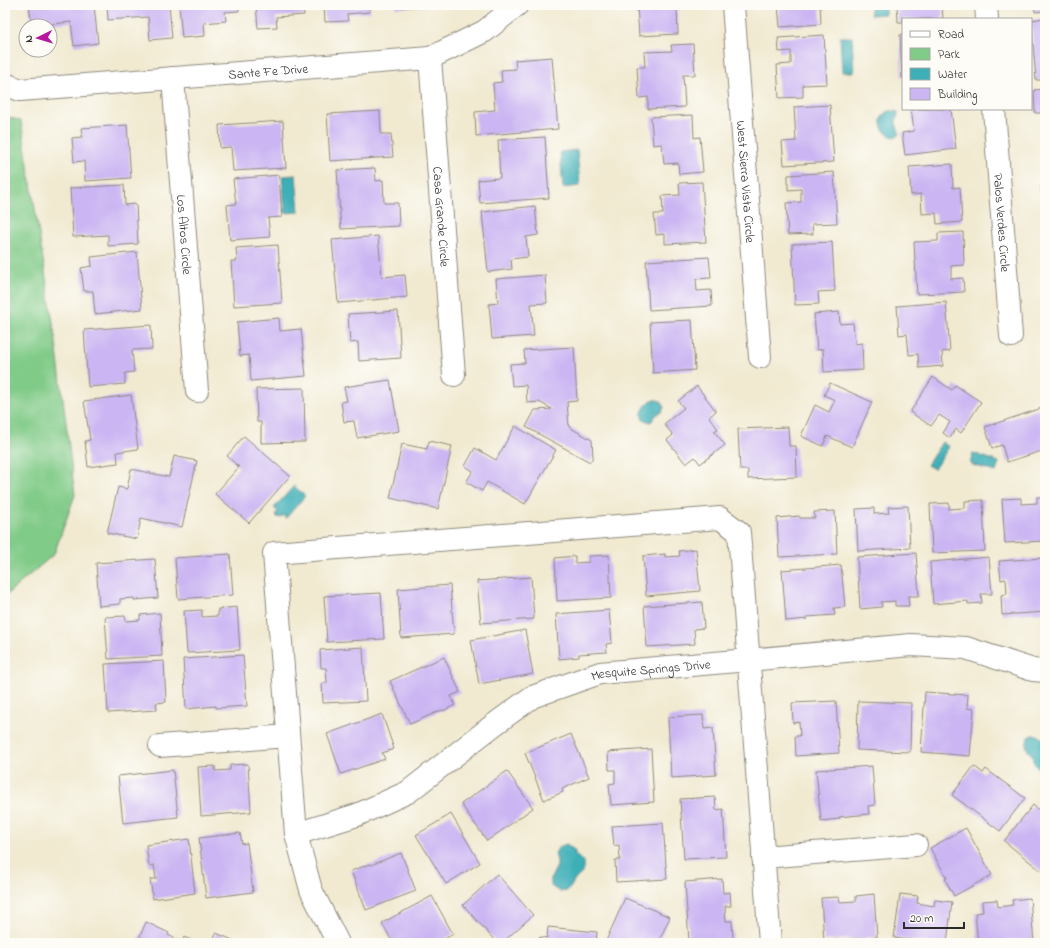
<svg xmlns="http://www.w3.org/2000/svg" width="1050" height="948" viewBox="0 0 1050 948" font-family="'Indie Flower',sans-serif">
<style>
.green{fill:#81cb88;stroke:#567b5a}
.water{fill:#3eafb7;stroke:#346d71}
.building{fill:#cbb5f3}
.lines{fill:none;stroke-linecap:round;stroke-linejoin:round}
.minor-casing{stroke:#8e8a7e;stroke-width:24}
.minor{stroke:#fff;stroke-width:22}
.labels{text-anchor:middle;stroke-width:3;stroke-linejoin:round;paint-order:stroke}
.street-label{font-size:13px;fill:#2b2b2b;stroke:#fdfcf7}
</style>
<rect width="100%" height="100%" fill="#fdfcf7"/>
<filter id="ink" filterUnits="userSpaceOnUse"><feTurbulence type="fractalNoise" baseFrequency=".025" numOctaves="2"/><feDisplacementMap in="SourceGraphic" scale="8" xChannelSelector="R" yChannelSelector="G"/><feConvolveMatrix kernelMatrix="1 2 1 2 8 2 1 2 1" color-interpolation-filters="sRGB"/></filter>
<filter id="wash" filterUnits="userSpaceOnUse"><feTurbulence type="fractalNoise" baseFrequency=".012" numOctaves="4" result="noise"/><feDisplacementMap in="SourceGraphic" scale="16" xChannelSelector="R" yChannelSelector="G"/><feGaussianBlur stdDeviation="0.9" result="paint"/><feColorMatrix in="noise" values="0 0 0 0 0 0 0 0 0 0 0 0 0 0 0 0 0 1.4 0 .05"/><feComposite in="paint" operator="in"/></filter>
<g filter="url(#wash)">
<rect width="100%" height="100%" fill="#f1ead1"/>
<path class="green" d="M5,116L21,121L55,335L75,495L54,554L5,596Z"/>
<path class="water" d="M870,5H885V14L871,15Z
M840,37H852L854,72H842Z
M890,111H895L898,112C898,116 896,118 896,122C896,126 899,129 899,134L897,137C885,137 876,124 884,114C885,113 889,111 890,111Z
M577,150L580,186L563,188L560,152Z
M296,175L299,212L285,213L282,176Z
M652,400H658L662,402L664,407L663,410L660,413H658L651,422C635,420 643,406 652,400Z
M942,442L949,447L934,469L927,465Z
M973,453L999,462L996,472L970,464Z
M294,486L305,496L286,518L283,515L281,518L277,517L276,514L278,511L274,508Z
M1033,735H1038L1045,741V768H1040L1036,766L1033,761L1032,755L1028,751L1026,745L1028,738Z
M566,844C570,846 573,848 575,852C575,853 575,855 576,855C579,859 583,858 584,864C586,872 579,875 575,880C572,882 574,882 572,885C567,895 558,892 551,886V878L557,866V861L555,854C557,848 560,846 566,844Z"/>
<g id="blocks">
<path class="building" d="M29,5H94L98,43L74,46L71,22L32,26Z
M107,5H169L172,38L150,40L148,17L108,20Z
M179,5H238L239,11L225,12L226,21L204,23L205,36L182,38Z
M256,5H303L304,15L276,17L277,27L258,28Z
M324,5H370V12L347,14L348,21L325,22Z
M396,5H425L426,6L396,8Z
M637,5H691L692,8L677,9L678,34L639,36Z
M778,5H820L821,24L780,27Z
M897,5H932L933,7L942,6L943,19H903V22H898Z
M1034,5H1045V11L1035,12Z
M1045,18V80H1036L1031,20Z
M903,34V78H902L900,35Z
M824,35L827,84L803,85V97L779,98L777,65L791,64V51L779,52L778,38Z
M693,44L695,75H683L685,107L648,109V97L639,98L637,67H645L644,52L672,51L671,45Z
M552,57L558,129L476,136L475,112L495,110L493,83L502,82L501,70L516,69L515,60Z
M1045,89V113H1035L1034,90Z
M830,105L834,162L784,165L782,142L796,141L794,107Z
M911,109H951L956,149L905,155L902,133L914,131Z
M380,111L381,134H391L393,157L330,161L327,114Z
M693,115L694,138L700,137L703,172L679,174L678,163L664,164L662,144L653,145L651,117Z
M283,121L286,168L233,171L231,147L220,148L219,125Z
M127,125L131,178L85,181L84,161L74,162L72,138L82,137L81,128Z
M545,137L549,198L480,203L478,180L500,178L498,140Z
M952,164L953,188L960,187L962,222L937,224L936,213L922,214L921,194L911,195L909,167Z
M375,168L376,181L383,180L384,203H398L399,226L341,229L337,170Z
M834,172L837,223L812,224L813,234L788,235L786,203L801,202V189L788,190V175Z
M279,175L282,217L268,218L270,237L230,240L227,205L236,204L233,179Z
M702,182L706,242L665,244V234L656,235L654,214H663L662,196L680,195L679,183Z
M124,185L125,205L136,204L138,244L108,246V235L73,237L70,188Z
M1041,185H1045V207H1042Z
M535,206L538,235L526,237L528,257L511,259L512,269L488,272L482,212Z
M963,232L964,265L951,266V279L963,278L964,292L917,294L914,242L938,241V233Z
M378,236L382,277L405,275L407,297L338,303L332,240Z
M832,242L835,291L818,292L819,304L795,305L792,244Z
M278,245L282,303L234,306L231,261H237L236,248Z
M137,252L142,309L95,314L93,291H84L81,268L92,266L91,257Z
M709,257L711,278L696,279L697,291L711,290L712,306L649,310L646,261Z
M545,275L547,303L531,304L534,336L492,339L489,304L498,303L496,279Z
M946,302L950,351L942,352L943,366L919,368L918,354L909,355L907,334L899,335L897,306Z
M398,311L401,358L359,361L358,342L350,343L348,314Z
M839,312L840,324L853,323L855,344L862,343L863,370L824,372L823,349L817,350L814,314Z
M279,318L280,331L301,329L306,376L251,381L249,355L240,356L237,322Z
M692,320L695,370L653,373L650,322Z
M151,325L152,349L132,350L134,372L125,373V384L88,387L84,330Z
M574,347L577,401L567,402L569,427L592,440L593,457L590,462L526,427L535,410L552,409L539,402L527,403L526,385L512,386L510,364L525,363L524,350Z
M933,377L952,390L955,385L981,402L961,433L956,429L950,438L943,433L950,422L939,415L931,426L910,412Z
M390,380L399,431L357,438L354,421L344,422L341,402L347,401L344,387Z
M830,383L872,402L852,447L827,436L823,446L801,436L815,405L829,412L835,400L824,395Z
M697,386L716,411L709,417L718,429L714,431L725,445L700,464L695,457L686,464L667,440L673,435L664,424L684,408L678,401Z
M304,388L305,442L261,443V422H257L256,389Z
M131,395L138,449L117,452L118,463L88,467L85,441L90,440L84,401Z
M1042,408L1045,417V450L1007,462L1002,445L992,448L985,427Z
M515,426L556,450L525,504L487,482L482,491L466,482L473,471L465,466L475,448L496,460Z
M788,427L789,446H796L797,477L748,479V470H740L738,429Z
M244,436L290,476L249,523L215,494L239,467L227,456Z
M429,441L452,446L438,509L390,498L402,444L427,449Z
M174,456L197,461L182,527L141,518L137,539L107,533L118,487L127,489L131,469L169,477Z
M1037,497H1045V541L1005,543L1002,499L1021,498V504L1037,503Z
M983,500L985,551L932,553L930,504L949,503V509L965,508V501Z
M908,506L910,548L858,551L856,509L874,508V514L889,513L888,507Z
M835,511L837,554L779,557L777,518L799,516L800,518H815L814,512Z
M696,549L700,591L646,596L643,556L665,554V557L680,556L679,551Z
M916,553L919,596H908L909,606H895V601L881,602L882,607L860,609L857,557Z
M230,554L233,595L178,599L175,558Z
M609,555L611,598L557,601L555,558L575,556V563L589,562V556Z
M989,557L992,594H981L982,603L968,604V601L933,604L930,562Z
M1043,558L1045,587V612L1002,615L1001,595L1007,594L1006,579L1001,580L999,561Z
M155,559L158,598L134,600V598L120,599V604L99,606L96,563Z
M841,565L845,607L834,608L835,615L807,617V619L786,621L782,570Z
M531,577L534,619L481,623L477,581Z
M450,585L454,634L401,638L398,589Z
M381,593L384,639L327,642L324,596Z
M702,602L704,628L694,629L695,644L647,647L644,606Z
M237,607L240,650L187,653L184,611L202,610V617L218,616V609Z
M609,610L612,643L606,644L607,652L579,654V657L559,659L556,614Z
M160,613L162,656L108,659L105,617L125,616L126,621L140,620V615Z
M525,630L533,674L479,684L471,640Z
M363,647L366,701L323,703L322,683H327L326,668H321L320,650Z
M243,655L247,706L216,708V706L186,709L183,659Z
M444,657L460,692L451,696L455,705L443,711L442,710L410,724L390,681Z
M164,661L166,702L156,703L157,710L108,713L105,664Z
M925,692L968,695L967,708L974,709L970,756L921,752Z
M836,701L839,753L796,756L795,736H800L799,722L793,723L792,703Z
M858,701L911,703L910,752L857,750Z
M382,714L394,749L382,753L385,759L341,774L327,734Z
M703,715L704,729L713,728L716,775L671,778L668,717Z
M571,734L589,777L562,789L563,792L544,800L525,753Z
M651,749L654,802L611,805L609,784L615,783V770H609L608,752Z
M248,764L251,812L201,816L198,767L215,766V771L230,770V765Z
M872,766L875,805L868,806L869,814L839,817V819L821,821L816,770Z
M974,766L983,773L986,769L1025,798L1000,831L952,795Z
M173,770L178,817L123,823L118,776Z
M507,771L533,808L487,841L461,804Z
M715,797L716,810L723,809L726,857L684,859L680,799Z
M1033,805L1045,815V874L1004,841Z
M451,814L480,863L446,884L416,835Z
M663,823L667,879L616,882L615,860H620L619,845L614,846L612,826Z
M966,828L992,875L954,896L945,879L947,878L930,848Z
M240,833L242,844L247,843L253,892L206,898L199,838Z
M189,839L195,893L153,899L150,879H156L154,865L149,866L146,845Z
M401,853L416,891L366,910L351,871L370,864L371,865Z
M497,874L533,915L502,943H497L463,905Z
M722,879L723,893L730,892L731,906H725L726,921H732L733,939L689,942L685,882Z
M874,894L877,937L824,941L821,898L839,897L840,902L856,901V896Z
M900,894L918,896L917,903L934,906L935,900L952,902L947,943H930L894,938Z
M432,896L453,934L438,943H393L382,923Z
M625,898L670,917L658,943H605Z
M1030,898L1034,943H978L975,913L983,912L982,901L997,900L998,907L1013,905L1012,900Z
M146,922L169,933L168,935L182,942L184,937L198,943H137Z
M548,927L597,932L596,943H539L540,937L547,938Z
M216,933L240,943H212Z"/>
</g>
</g>
<g filter="url(#ink)">
<use href="#blocks" fill-opacity="0" stroke="#8e8a7e" stroke-width="1"/>
<g class="lines">
<g class="minor-casing">
<g id="minor">
<path id="s1" d="M733,5L760,357"/>
<path d="M986,5L987,19"/>
<path id="s2" d="M430,58L454,375"/>
<path id="s3" d="M173,78L197,391"/>
<path id="s4" d="M5,84L20,90L430,58L485,31L517,5"/>
<path id="s5" d="M994,109L1011,336"/>
<path d="M160,746L288,736"/>
<path id="s6" d="M296,834L357,815L408,792L491,727L532,697L600,673L748,660L911,645L966,648L1033,670L1045,671"/>
<path d="M763,857L916,845"/>
<path d="M338,943L311,890L296,834L274,553L720,518L739,532L770,943"/>
</g>
</g>
<use href="#minor" class="minor"/>
</g>
</g>
<g class="labels">
<g class="street-label">
<text dy="5" stroke="none"><textPath href="#s4" startOffset="265">Sante Fe Drive</textPath></text>
<text dy="5" stroke="none"><textPath href="#s1" startOffset="177">West Sierra Vista Circle</textPath></text>
<text dy="5" stroke="none"><textPath href="#s2" startOffset="159">Casa Grande Circle</textPath></text>
<text dy="5" stroke="none"><textPath href="#s5" startOffset="114">Palos Verdes Circle</textPath></text>
<text dy="5" stroke="none"><textPath href="#s3" startOffset="157">Los Altos Circle</textPath></text>
<text dy="5" stroke="none"><textPath href="#s6" startOffset="399">Mesquite Springs Drive</textPath></text>
</g>
</g>
<rect width="1050" height="948" fill="none" stroke="#fdfcf7" stroke-width="20"/>
<rect x="902" y="18" width="130" height="92" fill="#fdfcf7" stroke="#a9a8a5"/>
<rect x="910" y="31" width="20" height="6" fill="#ffffff" stroke="#a9a8a5"/>
<text x="938" y="38" font-size="12" fill="#2b2b2b">Road</text>
<rect x="910" y="48" width="20" height="12" fill="#81cb88" stroke="#a9a8a5"/>
<text x="938" y="58" font-size="12" fill="#2b2b2b">Park</text>
<rect x="910" y="68" width="20" height="12" fill="#3eafb7" stroke="#a9a8a5"/>
<text x="938" y="78" font-size="12" fill="#2b2b2b">Water</text>
<rect x="910" y="88" width="20" height="12" fill="#cbb5f3" stroke="#a9a8a5"/>
<text x="938" y="98" font-size="12" fill="#2b2b2b">Building</text>
<g transform="translate(38 38) rotate(265)"><circle r="19" fill="#fdfcf7" stroke="#a9a8a5"/>
<path d="M0-3L7 15L0 10L-7 15Z" fill="#b5179e"/>
<text y="-6" font-size="11" font-weight="bold" text-anchor="middle" fill="#2b2b2b">N</text>
</g>
<path d="M904 922v6h60v-6" fill="none" stroke="#2b2b2b" stroke-width="2"/>
<text x="910" y="922" font-size="12" fill="#2b2b2b" stroke="#fdfcf7" stroke-width="3" paint-order="stroke">20 m</text>
</svg>
